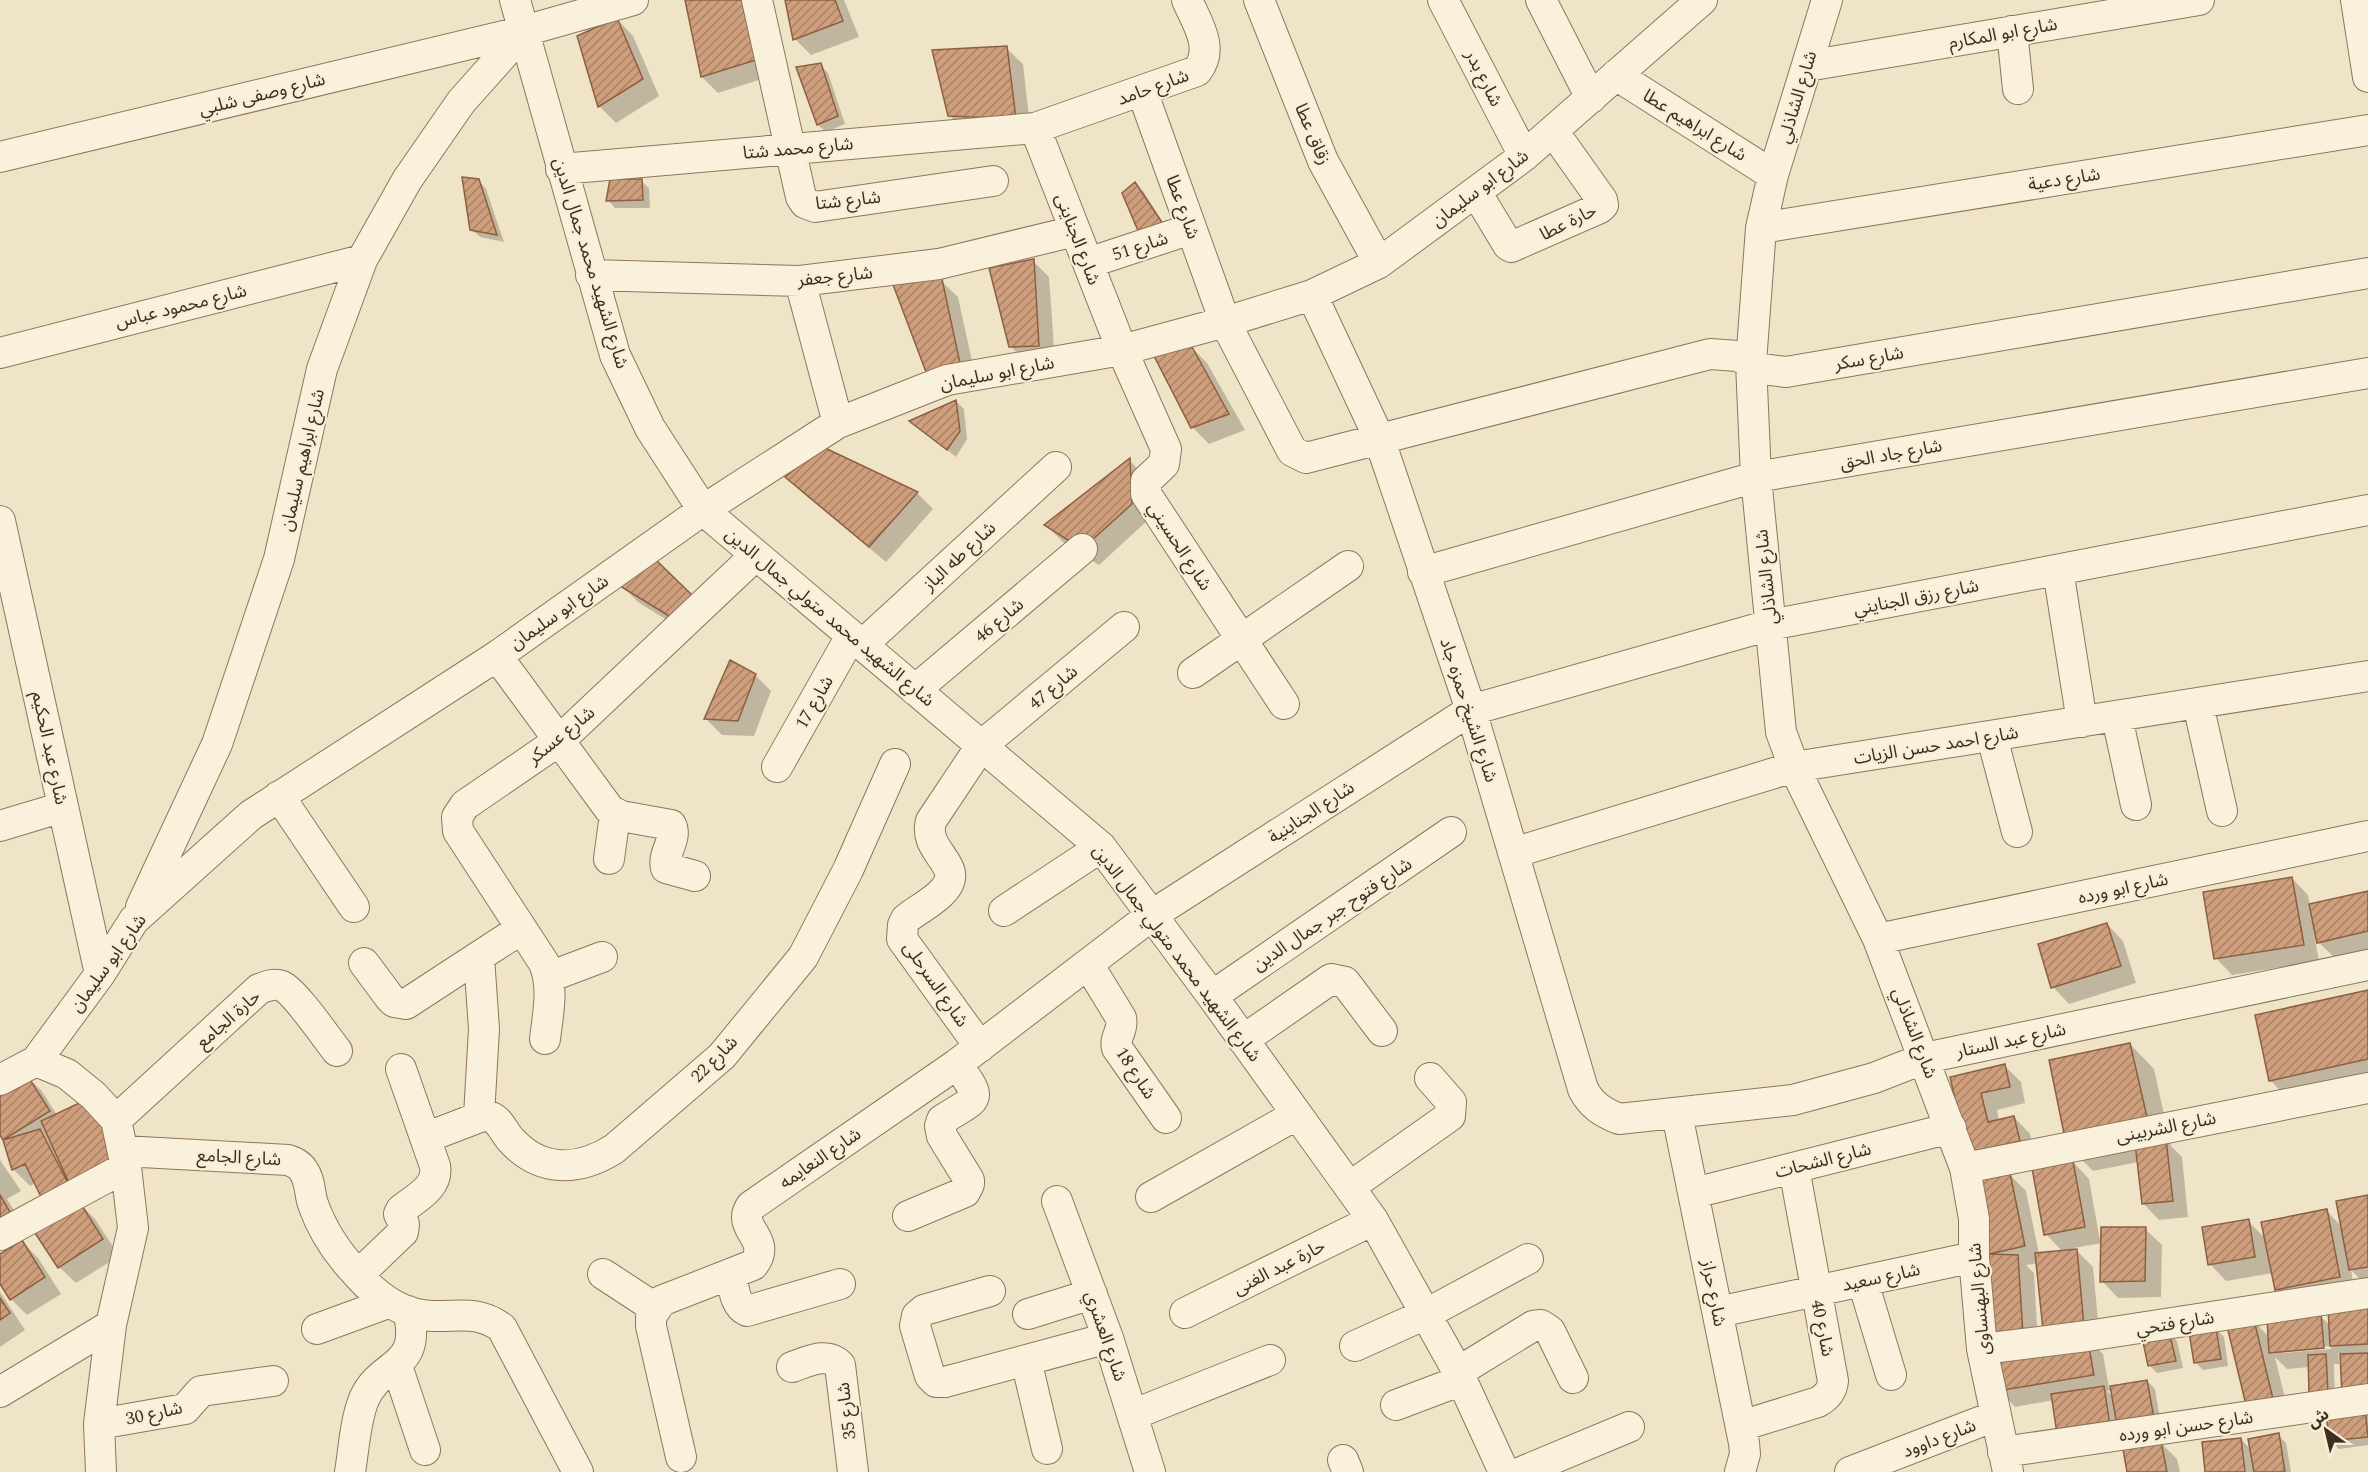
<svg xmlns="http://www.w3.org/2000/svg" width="2368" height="1472" viewBox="0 0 2368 1472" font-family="Spectral,'Noto Sans Arabic',serif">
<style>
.shadow{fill:#0003;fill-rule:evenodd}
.building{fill:url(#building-hatch);stroke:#8d5f41;stroke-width:1.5}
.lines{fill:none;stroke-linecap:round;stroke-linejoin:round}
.minor-casing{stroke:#8d765c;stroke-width:32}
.minor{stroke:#faf1dc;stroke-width:30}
.labels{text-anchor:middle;stroke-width:4.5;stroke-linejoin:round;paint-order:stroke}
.street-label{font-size:18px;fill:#3d2e20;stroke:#f7eed8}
</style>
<defs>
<pattern id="building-hatch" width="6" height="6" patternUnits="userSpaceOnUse" patternTransform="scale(1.5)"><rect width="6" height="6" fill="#cf9f7d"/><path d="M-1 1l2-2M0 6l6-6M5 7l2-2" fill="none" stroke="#a98266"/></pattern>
</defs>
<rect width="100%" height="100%" fill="#f0e4c8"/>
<path class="shadow" d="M686,0L774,75L718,93L702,77Z
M786,0H844L859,37L811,55L795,39Z
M617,19L633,36L659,96L616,123L600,107L579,37Z
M1006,48L1023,64L1031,135L966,132L949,115Z
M820,65L828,73L845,124L826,132L818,125L798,68Z
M478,180L486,189L504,242L480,237L471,229Z
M641,181L649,188L650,208H615L608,200Z
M1135,184L1143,191L1169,232L1124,193Z
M1033,261L1049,277L1055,362H1027L1010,346Z
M941,281L958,297L977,384L944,388Z
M1190,346L1207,363L1245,430L1209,444L1192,427Z
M956,401L964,409L967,439L956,457L919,428Z
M823,449L917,493L933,509L886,562L804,494L788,478Z
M1129,460L1145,476L1147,521L1099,565L1063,542L1047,526Z
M656,562L707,613L686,632L638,602L622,586Z
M755,675L771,691L754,736L722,735L706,719Z
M2292,878L2308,895L2310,906L2368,893V951L2335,958L2315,939L2319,961L2232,975L2216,958Z
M2107,924L2123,941L2136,983L2069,1004L2053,987Z
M2368,992V1089L2294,1105L2270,1080Z
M2130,1044L2154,1069L2171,1146L2182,1157L2188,1217L2159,1220L2143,1203L2138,1162L2093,1171L2069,1147Z
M2005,1066L2021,1082L2025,1103L1997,1110L1999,1121L2014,1117L2030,1134L2035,1157L1985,1168L1952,1078Z
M24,1074L41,1090L57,1115L78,1191L86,1206L83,1207L95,1219L119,1256L76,1283L59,1267L58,1215L36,1183L30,1186L14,1170L4,1139L0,1133Z
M0,1160L21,1191L7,1199L25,1228L0,1244Z
M2073,1162L2089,1179L2100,1241L2145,1229L2162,1245L2161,1297L2118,1298L2102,1281V1243L2074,1248L2093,1267L2100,1342L2092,1343L2103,1354L2109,1388L2147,1381L2155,1389L2161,1426L2126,1432L2054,1400L2015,1407L1999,1390L1992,1337L1991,1253L2010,1175L2026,1191L2039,1254L2063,1252L2046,1234ZM2038,1263L2057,1342L2038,1345L2034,1273L2026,1265ZM2112,1390L2114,1398L2107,1391Z
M2368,1196V1287L2351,1270L2355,1293L2292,1305L2276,1289L2273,1273L2226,1281L2210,1264L2248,1221L2266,1239L2327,1211L2342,1227Z
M22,1242L38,1258L61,1294L27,1315L11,1299L0,1281V1256Z
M0,1292L25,1330L0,1347Z
M2368,1306V1401L2338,1352L2339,1364H2334L2335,1401L2310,1367L2287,1369L2275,1357L2290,1419L2265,1425L2254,1321L2269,1337L2320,1316L2331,1326ZM2331,1346V1349L2283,1353V1350Z
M2216,1329L2224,1337L2228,1366L2203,1370L2195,1362Z
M2169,1333L2177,1341L2183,1368L2157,1373L2149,1365Z
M2368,1413V1445L2339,1449L2331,1441Z
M2278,1435L2286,1443L2291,1472H2206L2241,1439L2252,1451Z
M2161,1443L2177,1459L2180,1472H2129Z"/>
<path class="building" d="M685,0H745L759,59L701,77Z
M785,0H835L843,21L793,40Z
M617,18L643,79L598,107L577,36Z
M1007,46L1016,119L948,116L932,50Z
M821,63L838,116L817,125L796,67Z
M462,177L479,179L497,235L470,230Z
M610,179H642L643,200L606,201Z
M1135,182L1163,224L1139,233L1122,193Z
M1034,259L1039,346L1009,347L989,268Z
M942,279L961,368L926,372L892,282Z
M1191,345L1229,414L1191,428L1154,356Z
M956,400L960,431L947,450L909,421Z
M823,447L918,492L869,547L785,477Z
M1130,458L1132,504L1082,549L1044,525Z
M656,560L692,595L669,616L620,586Z
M730,660L756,674L738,721L704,719Z
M2292,877L2304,945L2214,959L2203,892Z
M2368,891V931L2317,943L2309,904Z
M2107,923L2121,966L2051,988L2038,944Z
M2368,990V1059L2269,1081L2255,1015Z
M2130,1043L2150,1130L2067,1148L2049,1060Z
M2005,1064L2010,1087L1981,1093L1988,1122L2014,1116L2020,1141L1967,1153L1950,1077Z
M25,1072L50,1111L3,1140L0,1135V1087Z
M94,1096L123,1158L69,1183L41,1121Z
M40,1129L71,1189L44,1203L25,1164L12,1170L3,1140Z
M2166,1139L2173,1201L2142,1204L2135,1143Z
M2073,1161L2085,1227L2044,1235L2032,1168Z
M2010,1173L2025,1246L1989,1254L1974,1181Z
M0,1195L10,1212L0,1218Z
M2368,1195V1267L2349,1270L2336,1201Z
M79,1201L103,1239L58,1268L33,1230Z
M2327,1209L2340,1277L2275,1290L2261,1222Z
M2249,1219L2255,1257L2208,1265L2202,1227Z
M2101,1227H2146L2145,1281L2100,1282Z
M22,1240L45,1277L10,1300L0,1284V1254Z
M2077,1249L2084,1326L2043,1330L2035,1253Z
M1989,1254L2018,1255L2023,1335L1991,1337Z
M0,1298L10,1313L0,1320Z
M2368,1304V1344L2330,1346L2328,1307Z
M2321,1314L2324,1348L2269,1353L2267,1319Z
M2254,1320L2274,1403L2247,1409L2227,1326Z
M2216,1328L2221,1359L2194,1363L2189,1332Z
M2169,1331L2176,1361L2148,1366L2142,1337Z
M2087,1336L2094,1375L1997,1391L1991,1352Z
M2368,1353V1393L2342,1395L2340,1354Z
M2326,1354L2328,1393L2309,1394L2308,1355Z
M2147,1380L2154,1418L2117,1425L2110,1386Z
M2104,1386L2110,1426L2057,1434L2051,1394Z
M2365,1408L2368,1437L2329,1441L2326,1412Z
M2279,1433L2285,1472H2254L2248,1439Z
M2241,1438L2245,1472H2205L2202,1442Z
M2161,1441L2167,1472H2127L2123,1449Z"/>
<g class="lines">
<g class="minor-casing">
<path id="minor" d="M515,0L615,355L650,428L703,510L1101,847L1212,996L1373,1220L1458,1372L1504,1472
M757,0L801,197L805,203L815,207L993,181
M1259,0L1323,161L1379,263
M1443,0L1524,156
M1541,0L1591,98
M1827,0L1773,175L1761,228L1751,363L1756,477L1781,732L1794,767L1878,939L1965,1168L1974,1219V1257L1982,1349L2008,1472
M2356,0L2368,77
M2012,31L2018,89
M1807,66L2199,0
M1616,75L1773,175
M1142,91L1225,322L1292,451L1306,458L1710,354L1738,356L1762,369L1786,372L2368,273
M1035,128L1122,350L1166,449L1164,464L1146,481V494L1284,704
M0,157L524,31L633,0
M561,169L1035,128L1197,71C1215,48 1197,23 1187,0
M1476,192L1508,245L1511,247L1600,208L1603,205L1602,200L1553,131
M1761,228L2368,130
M1088,263L1191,229
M591,275L800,281L939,264L1075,231
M800,281L838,423
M1312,295L1379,438L1471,710L1583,1089C1591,1105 1602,1112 1619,1119L1793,1100L1874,1078L1925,1058L2368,965
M0,353L362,260
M0,521L100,974
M2058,570L2082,722
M1423,572L1756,477L2368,373
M862,645L1056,467
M497,656L610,810L621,816L671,825C678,839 662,853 666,868L695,876
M1193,673L1348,566
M915,690L1082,549
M2198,704L2222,811
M2117,717L2136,805
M1992,737L2017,832
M777,767L851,636
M279,796L354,907
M0,826L63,807
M1513,853L1794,767L2368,676
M609,859L615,814
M141,907L217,744L279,559L322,369L362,260L407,180L461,102L524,31
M1004,911L1101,847
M1878,939L2368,836
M479,957L484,1029L479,1116
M364,963L390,998L394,1002L406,1004L521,929
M1088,964L1121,1018C1124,1030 1114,1037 1117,1048L1166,1118
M549,977L602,957
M1212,996L1451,832
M545,1039C548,1013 554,988 544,963L458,831L457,817L465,805L560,740L756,555
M1243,1040L1331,979L1345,982L1382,1031
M980,1047L902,939L903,925L906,919C918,909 934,902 944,890C966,865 922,852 931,821L981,746L1124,627
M36,1061L67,1074L94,1096L116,1120L126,1167L133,1228L111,1325L99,1424L101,1472
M0,1080L36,1061L100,974L134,920L251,815L497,656L703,510L838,423L947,380L1122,350L1225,322L1312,295L1379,263L1524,156L1702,0
M1677,1114L1744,1443L1745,1454L1740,1472
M116,1120L259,989C267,986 274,983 282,986C295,992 326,1037 337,1051
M425,1138L485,1115C500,1118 502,1130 511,1140C541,1173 579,1171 614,1149L722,1056L803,957L848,870L895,764
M123,1151L288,1160C294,1162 299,1164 303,1170C311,1181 309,1193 313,1204C322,1230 339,1255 357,1274C376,1296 402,1315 432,1316C459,1317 478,1310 502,1328L578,1472
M1965,1168L2368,1088
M1351,1186L1450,1116L1451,1102L1430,1078
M1694,1193L1951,1128
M1151,1197L1296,1115
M1057,1201L1108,1338L1150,1472
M908,1216L965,1192L969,1184V1180L942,1136L940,1126L942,1120C979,1096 984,1103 957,1064
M0,1235L126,1167
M603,1274L655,1308
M731,1274C734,1287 734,1305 747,1311L840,1284
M358,1275L403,1232L404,1224L399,1214L401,1210C416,1198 439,1187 435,1166L401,1069
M1863,1282L1891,1375
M990,1291L924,1310L917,1316L915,1326L930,1376L936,1382H945L1108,1338
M1718,1312L1974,1257
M1185,1313L1373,1220
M1028,1314L1092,1294
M317,1329L388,1303
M1355,1346L1426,1314L1528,1259
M1982,1349L2087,1336L2368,1293
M1026,1360L1047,1449
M397,1366L425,1450
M792,1367C807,1362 827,1351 840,1365L853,1472
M1458,1372L1533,1326L1541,1325L1550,1331L1573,1378
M0,1392L111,1325
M1396,1405L1462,1380
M1132,1415L1270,1360
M99,1424L185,1409L201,1391L273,1381
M1741,1426L1818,1402C1827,1397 1832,1391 1833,1381L1794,1168
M2003,1452L2368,1399
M681,1457L651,1326V1317L661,1301L753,1265C774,1239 735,1229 751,1206L957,1064L1152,915L1471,710L1770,625L2368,510
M1343,1460L1348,1472
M350,1472C354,1449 355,1421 364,1399C381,1360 423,1370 408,1311
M1521,1472L1629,1427
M1850,1472L1995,1416"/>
</g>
<use href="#minor" class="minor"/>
</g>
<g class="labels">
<g class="street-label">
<text transform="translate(2003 33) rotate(-10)" y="6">شارع ابو المكارم</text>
<text transform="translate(1484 78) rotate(63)" y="6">شارع بدر</text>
<text transform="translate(1153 87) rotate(-20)" y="6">شارع حامد</text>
<text transform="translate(262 94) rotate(-14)" y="6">شارع وصفى شلبي</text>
<text transform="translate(1797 97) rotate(-73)" y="6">شارع الشاذلي</text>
<text transform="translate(1695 125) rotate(32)" y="6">شارع ابراهيم عطا</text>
<text transform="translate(1313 134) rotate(67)" y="6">زقاق عطا</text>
<text transform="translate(798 148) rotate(-5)" y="6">شارع محمد شتا</text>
<text transform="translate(2064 179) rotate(-9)" y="6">شارع دعية</text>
<text transform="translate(1480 188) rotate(-37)" y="6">شارع ابو سليمان</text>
<text transform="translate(848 200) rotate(-6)" y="6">شارع شتا</text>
<text transform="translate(1183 207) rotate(70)" y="6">شارع عطا</text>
<text transform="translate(1568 222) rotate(-26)" y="6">حارة عطا</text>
<text transform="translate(1078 239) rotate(69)" y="6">شارع الجناينى</text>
<text transform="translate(1140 246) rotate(-18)" y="6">شارع 51</text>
<text transform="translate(591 263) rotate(73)" y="6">شارع الشهيد محمد جمال الدين</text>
<text transform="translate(835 276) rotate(-6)" y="6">شارع جعفر</text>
<text transform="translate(181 306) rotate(-14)" y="6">شارع محمود عباس</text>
<text transform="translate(1869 358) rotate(-10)" y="6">شارع سكر</text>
<text transform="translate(997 373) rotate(-11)" y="6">شارع ابو سليمان</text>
<text transform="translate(1891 454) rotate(-10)" y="6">شارع جاد الحق</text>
<text transform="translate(302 460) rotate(-77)" y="6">شارع ابراهيم سليمان</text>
<text transform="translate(1180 546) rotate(57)" y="6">شارع الحسيني</text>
<text transform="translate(959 556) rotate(-43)" y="6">شارع طه الباز</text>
<text transform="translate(1766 577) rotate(-96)" y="6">شارع الشاذلي</text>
<text transform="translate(1916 597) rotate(-11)" y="6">شارع رزق الجنايني</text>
<text transform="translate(559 612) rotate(-35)" y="6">شارع ابو سليمان</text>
<text transform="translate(830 617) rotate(40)" y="6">شارع الشهيد محمد متولي جمال الدين</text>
<text transform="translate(999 620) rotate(-40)" y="6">شارع 46</text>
<text transform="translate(1053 687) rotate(-40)" y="6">شارع 47</text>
<text transform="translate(814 702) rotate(-60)" y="6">شارع 17</text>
<text transform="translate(1469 710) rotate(72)" y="6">شارع الشيخ حمزه جاد</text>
<text transform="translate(561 735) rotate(-39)" y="6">شارع عسكر</text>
<text transform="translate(1936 745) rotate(-9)" y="6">شارع احمد حسن الزيات</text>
<text transform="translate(50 748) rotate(78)" y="6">شارع عبد الحكيم</text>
<text transform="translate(1311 812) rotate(-33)" y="6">شارع الجناينية</text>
<text transform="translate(2123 888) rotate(-12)" y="6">شارع ابو ورده</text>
<text transform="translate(1332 914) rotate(-34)" y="6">شارع فتوح جبر جمال الدين</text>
<text transform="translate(1177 953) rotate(53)" y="6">شارع الشهيد محمد متولي جمال الدين</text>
<text transform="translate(108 963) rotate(-54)" y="6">شارع ابو سليمان</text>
<text transform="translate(936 984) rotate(55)" y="6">شارع السرحلى</text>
<text transform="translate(228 1019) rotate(-41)" y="6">حارة الجامع</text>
<text transform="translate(1915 1033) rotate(69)" y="6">شارع الشاذلي</text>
<text transform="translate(2011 1040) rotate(-12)" y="6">شارع عبد الستار</text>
<text transform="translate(714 1059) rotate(-45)" y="6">شارع 22</text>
<text transform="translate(1136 1073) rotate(57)" y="6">شارع 18</text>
<text transform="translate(2166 1127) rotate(-11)" y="6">شارع الشربينى</text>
<text transform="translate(239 1157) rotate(3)" y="6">شارع الجامع</text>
<text transform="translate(820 1158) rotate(-34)" y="6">شارع النعايمه</text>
<text transform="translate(1823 1160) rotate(-14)" y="6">شارع الشحات</text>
<text transform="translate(1279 1267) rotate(-27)" y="6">حارة عبد الغنى</text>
<text transform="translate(1881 1277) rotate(-12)" y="6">شارع سعيد</text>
<text transform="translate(1714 1293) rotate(79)" y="6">شارع حراز</text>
<text transform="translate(1979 1299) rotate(-95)" y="6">شارع البهنساوى</text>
<text transform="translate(2175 1323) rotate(-9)" y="6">شارع فتحي</text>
<text transform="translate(1823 1328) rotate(79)" y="6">شارع 40</text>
<text transform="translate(1106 1336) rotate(71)" y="6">شارع العشري</text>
<text transform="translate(846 1411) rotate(-97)" y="6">شارع 35</text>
<text transform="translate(154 1413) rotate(-12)" y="6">شارع 30</text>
<text transform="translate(2186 1426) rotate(-8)" y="6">شارع حسن ابو ورده</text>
<text transform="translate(1939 1438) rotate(-21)" y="6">شارع داوود</text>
</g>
</g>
<g transform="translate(2326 1430) rotate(326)" stroke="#f7eed8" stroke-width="4.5" paint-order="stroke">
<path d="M0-4.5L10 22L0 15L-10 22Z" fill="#3d2e20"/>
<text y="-9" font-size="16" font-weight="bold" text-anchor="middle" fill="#3d2e20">ش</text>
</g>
</svg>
